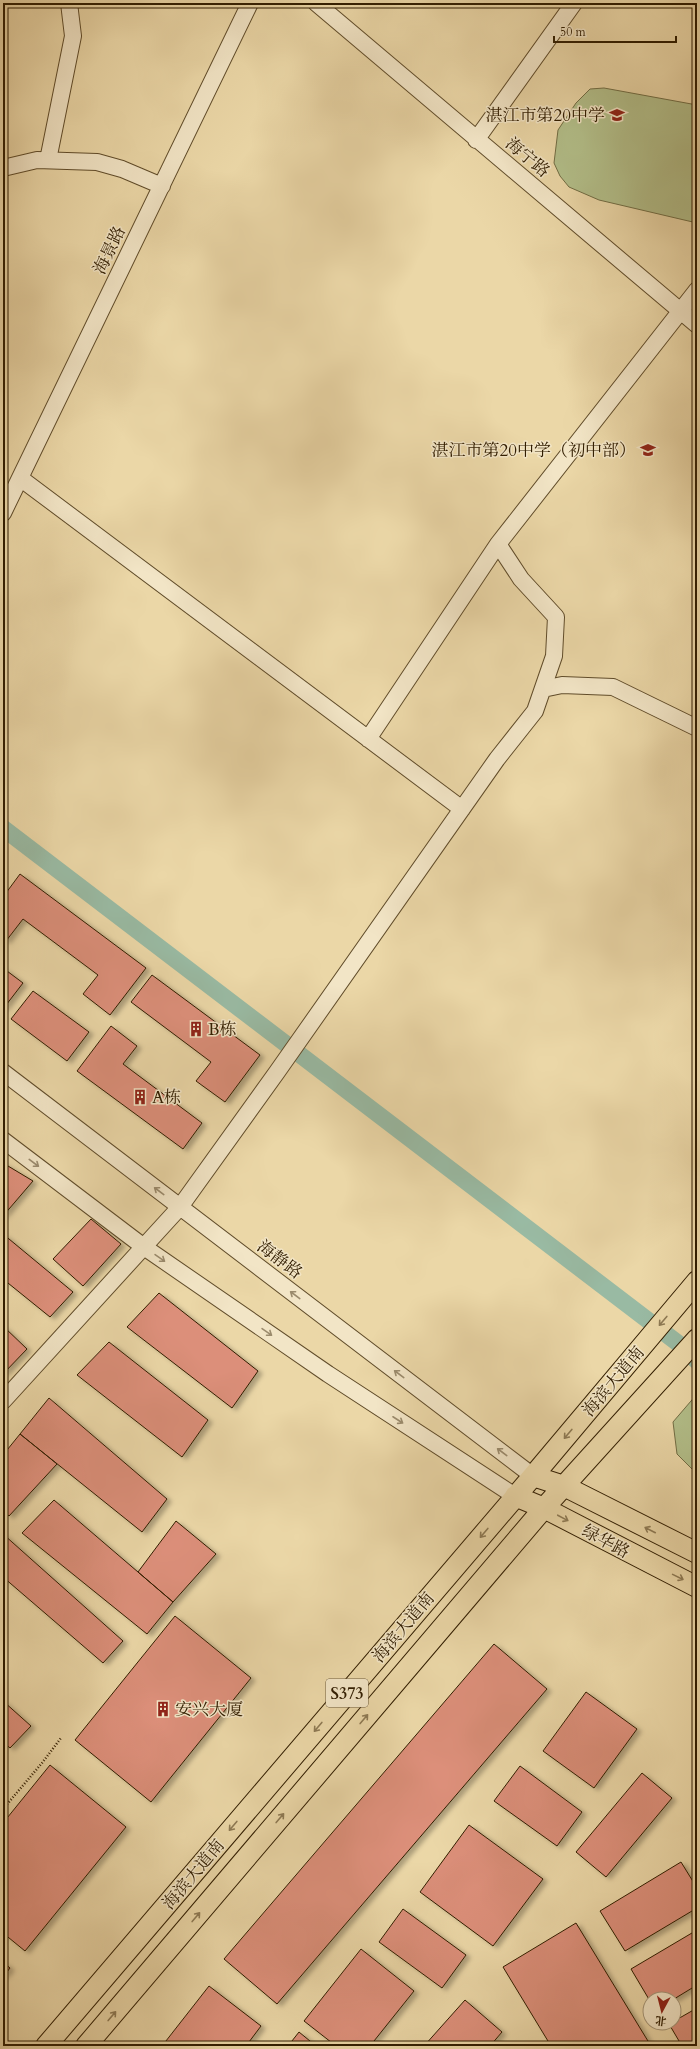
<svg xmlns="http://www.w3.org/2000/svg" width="700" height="2049" viewBox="0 0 700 2049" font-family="Cardo,'Noto Serif SC',serif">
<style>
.green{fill:#b3bf8a;stroke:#726e45}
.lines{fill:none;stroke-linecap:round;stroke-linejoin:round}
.canal{stroke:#99baa3;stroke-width:17}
.building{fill:#dc8f7a;stroke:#311d00;filter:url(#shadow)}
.minor-casing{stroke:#604c2a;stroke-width:18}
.major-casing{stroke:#311d00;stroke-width:22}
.path{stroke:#311d00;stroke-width:2.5;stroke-dasharray:1 2;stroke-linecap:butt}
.minor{stroke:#f2e5c6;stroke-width:16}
.major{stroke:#ebd7a7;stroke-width:20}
.oneway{stroke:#9b8b6d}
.oneway2{stroke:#8e7a54}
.labels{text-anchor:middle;stroke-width:3;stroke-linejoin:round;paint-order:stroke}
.shield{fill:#f2e5c6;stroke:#6b593b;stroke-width:1}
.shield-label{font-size:16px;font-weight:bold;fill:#311d00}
.poi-label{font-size:17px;fill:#311d00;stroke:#f2e5c6;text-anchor:start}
.street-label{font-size:17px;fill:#311d00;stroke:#f2e5c6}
</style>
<defs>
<filter id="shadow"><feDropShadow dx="4.5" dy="2.5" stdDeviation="2" flood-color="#0004"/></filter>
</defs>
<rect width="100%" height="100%" fill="#ebd7a7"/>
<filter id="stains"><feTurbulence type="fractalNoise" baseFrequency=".005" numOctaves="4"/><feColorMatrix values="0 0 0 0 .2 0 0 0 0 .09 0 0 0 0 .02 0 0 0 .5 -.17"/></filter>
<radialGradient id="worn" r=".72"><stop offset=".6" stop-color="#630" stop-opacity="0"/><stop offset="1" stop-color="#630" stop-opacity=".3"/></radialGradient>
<path class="green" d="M604,88L697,105V223L599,200L569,187L560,176L554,163L558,130L576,103L590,89Z
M697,1394V1474L677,1454L673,1422Z"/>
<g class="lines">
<path class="canal" d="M3,828L679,1344L697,1361"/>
</g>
<path class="building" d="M20,874L146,968L110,1015L83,994L98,975L23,919L6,941L3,939V897Z
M3,968L23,983L3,1009Z
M152,975L260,1055L225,1102L196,1081L211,1062L131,1002Z
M33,991L89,1032L67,1061L11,1019Z
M111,1026L137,1046L123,1064L202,1123L183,1149L77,1071Z
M3,1163L33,1181L3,1216Z
M91,1219L121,1244L83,1286L53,1259Z
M3,1234L73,1292L50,1317L3,1279Z
M159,1293L258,1371L232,1408L127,1327Z
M3,1326L27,1349L3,1374Z
M109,1342L208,1420L182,1457L77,1375Z
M49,1398L167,1499L142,1532L20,1434Z
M20,1434L57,1464L9,1516L3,1511V1455Z
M54,1500L173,1602L147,1634L22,1533Z
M176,1521L216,1554L173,1602L138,1572Z
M3,1534L123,1641L103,1663L3,1577Z
M175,1616L251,1678L151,1802L75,1740Z
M494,1644L547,1689L277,2004L224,1959Z
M586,1692L637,1729L594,1788L543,1751Z
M3,1701L31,1726L10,1748L3,1742Z
M50,1765L126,1827L25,1951L3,1933V1823Z
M520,1766L582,1812L557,1846L494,1801Z
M642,1773L672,1798L606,1877L576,1852Z
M469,1825L543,1879L493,1946L420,1892Z
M681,1862L697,1888V1908L625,1951L600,1911Z
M403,1909L466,1955L442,1988L379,1942Z
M576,1923L651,2046H551L503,1967Z
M697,1930V1985L674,1999H650V2001L631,1969Z
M361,1949L414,1991L370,2046H336L304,2021Z
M3,1962L10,1968L3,1977Z
M209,1986L261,2026L246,2046H162Z
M465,2000L502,2032L490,2046H424Z
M697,2008V2046H682L669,2024Z
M299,2032L316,2046H288Z"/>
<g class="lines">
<g class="minor-casing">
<path id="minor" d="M316,3L697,325
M476,140L574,3
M48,160L73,36L69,3
M3,168L37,160L97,162L122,169L162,186
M20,478L462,809
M3,513L250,3
M543,689L562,685L613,687L697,728
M368,739L498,544L697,290
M3,1072L533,1476
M3,1140L144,1247L328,1374L515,1496
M3,1401L180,1207L277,1072L497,759L535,711L554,656L556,617L521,579L498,544"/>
</g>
<g class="major-casing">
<path id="major" d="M533,1476L564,1486L697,1553
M515,1496L544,1508L697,1587
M46,2046L533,1476L697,1281
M86,2046L544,1508L697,1339"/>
</g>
<path class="path" d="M3,1809L42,1763L61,1738"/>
<use href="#minor" class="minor"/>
<use href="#major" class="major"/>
</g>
<defs><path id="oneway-shaft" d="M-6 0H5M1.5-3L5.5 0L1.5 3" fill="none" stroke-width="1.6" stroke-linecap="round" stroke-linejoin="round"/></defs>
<g class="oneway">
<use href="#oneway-shaft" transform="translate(34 1163) rotate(37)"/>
<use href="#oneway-shaft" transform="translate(159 1191) rotate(-143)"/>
<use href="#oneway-shaft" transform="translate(160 1258) rotate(35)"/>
<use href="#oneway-shaft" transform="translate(295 1295) rotate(-143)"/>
<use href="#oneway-shaft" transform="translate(267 1332) rotate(35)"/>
<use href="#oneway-shaft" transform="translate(399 1374) rotate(-143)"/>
<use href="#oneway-shaft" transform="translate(398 1420) rotate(33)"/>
<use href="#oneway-shaft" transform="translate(502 1452) rotate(-143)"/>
</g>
<g class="oneway2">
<use href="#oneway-shaft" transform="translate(663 1321) rotate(130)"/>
<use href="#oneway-shaft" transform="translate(568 1434) rotate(130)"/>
<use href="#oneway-shaft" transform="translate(563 1518) rotate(28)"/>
<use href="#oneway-shaft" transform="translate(650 1530) rotate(-153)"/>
<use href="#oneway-shaft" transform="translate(484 1533) rotate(130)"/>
<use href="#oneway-shaft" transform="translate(678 1577) rotate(26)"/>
<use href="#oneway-shaft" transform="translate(364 1719) rotate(-50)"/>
<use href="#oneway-shaft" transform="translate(318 1727) rotate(130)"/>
<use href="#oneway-shaft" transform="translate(280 1818) rotate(-50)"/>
<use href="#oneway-shaft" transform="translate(233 1826) rotate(130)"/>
<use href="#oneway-shaft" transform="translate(196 1917) rotate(-50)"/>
<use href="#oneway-shaft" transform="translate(112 2016) rotate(-50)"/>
</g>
<defs>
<g id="school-bare" transform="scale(1.2)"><path d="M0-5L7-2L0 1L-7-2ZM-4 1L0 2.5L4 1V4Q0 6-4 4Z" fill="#8f2418" stroke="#f2e5c6" stroke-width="2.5" paint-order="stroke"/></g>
<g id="building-bare" transform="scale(1.2)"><path d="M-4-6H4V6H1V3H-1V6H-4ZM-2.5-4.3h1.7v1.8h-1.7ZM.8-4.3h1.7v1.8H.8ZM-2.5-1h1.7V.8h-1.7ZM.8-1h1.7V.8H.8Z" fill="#8f2418" stroke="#f2e5c6" stroke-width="2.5" paint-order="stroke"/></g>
</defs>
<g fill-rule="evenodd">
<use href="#school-bare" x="617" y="115"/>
<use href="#school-bare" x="648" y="450"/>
<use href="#building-bare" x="196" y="1029"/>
<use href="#building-bare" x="140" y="1097"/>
<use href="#building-bare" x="163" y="1709"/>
</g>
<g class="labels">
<rect class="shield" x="326" y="1679" width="42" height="28" rx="3"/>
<g class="shield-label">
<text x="347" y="1699">S373</text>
</g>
<g class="poi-label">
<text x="605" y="121" text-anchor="end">湛江市第20中学</text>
<text x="636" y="456" text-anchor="end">湛江市第20中学（初中部）</text>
<text x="208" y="1035">B栋</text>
<text x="152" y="1103">A栋</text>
<text x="175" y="1715">安兴大厦</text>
</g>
<g class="street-label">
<text transform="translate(528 157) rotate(40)" y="6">海宁路</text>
<text transform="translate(109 250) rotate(-64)" y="6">海景路</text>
<text transform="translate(280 1259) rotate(37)" y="6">海静路</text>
<text transform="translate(613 1381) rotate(-50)" y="6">海滨大道南</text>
<text transform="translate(606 1541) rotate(28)" y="6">绿华路</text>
<text transform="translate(403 1627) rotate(-50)" y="6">海滨大道南</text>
<text transform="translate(193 1874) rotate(-50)" y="6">海滨大道南</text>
</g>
</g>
<rect width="700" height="2049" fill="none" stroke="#ebd7a7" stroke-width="16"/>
<rect x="4" y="4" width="692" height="2041" fill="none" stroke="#311d00" stroke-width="2"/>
<rect x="8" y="8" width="684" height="2033" fill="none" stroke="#311d00"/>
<g transform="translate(662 2011) rotate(187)"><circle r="19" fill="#f2e5c6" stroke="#a59577"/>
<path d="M0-3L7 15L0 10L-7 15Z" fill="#8f2418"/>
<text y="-6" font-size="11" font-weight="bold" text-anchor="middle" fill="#311d00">北</text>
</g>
<path d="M554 36v6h122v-6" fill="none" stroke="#311d00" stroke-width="2"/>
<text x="560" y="36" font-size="12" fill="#311d00" stroke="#f2e5c6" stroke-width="3" paint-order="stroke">50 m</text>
<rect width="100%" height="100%" filter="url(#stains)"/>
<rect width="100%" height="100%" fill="url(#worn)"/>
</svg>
